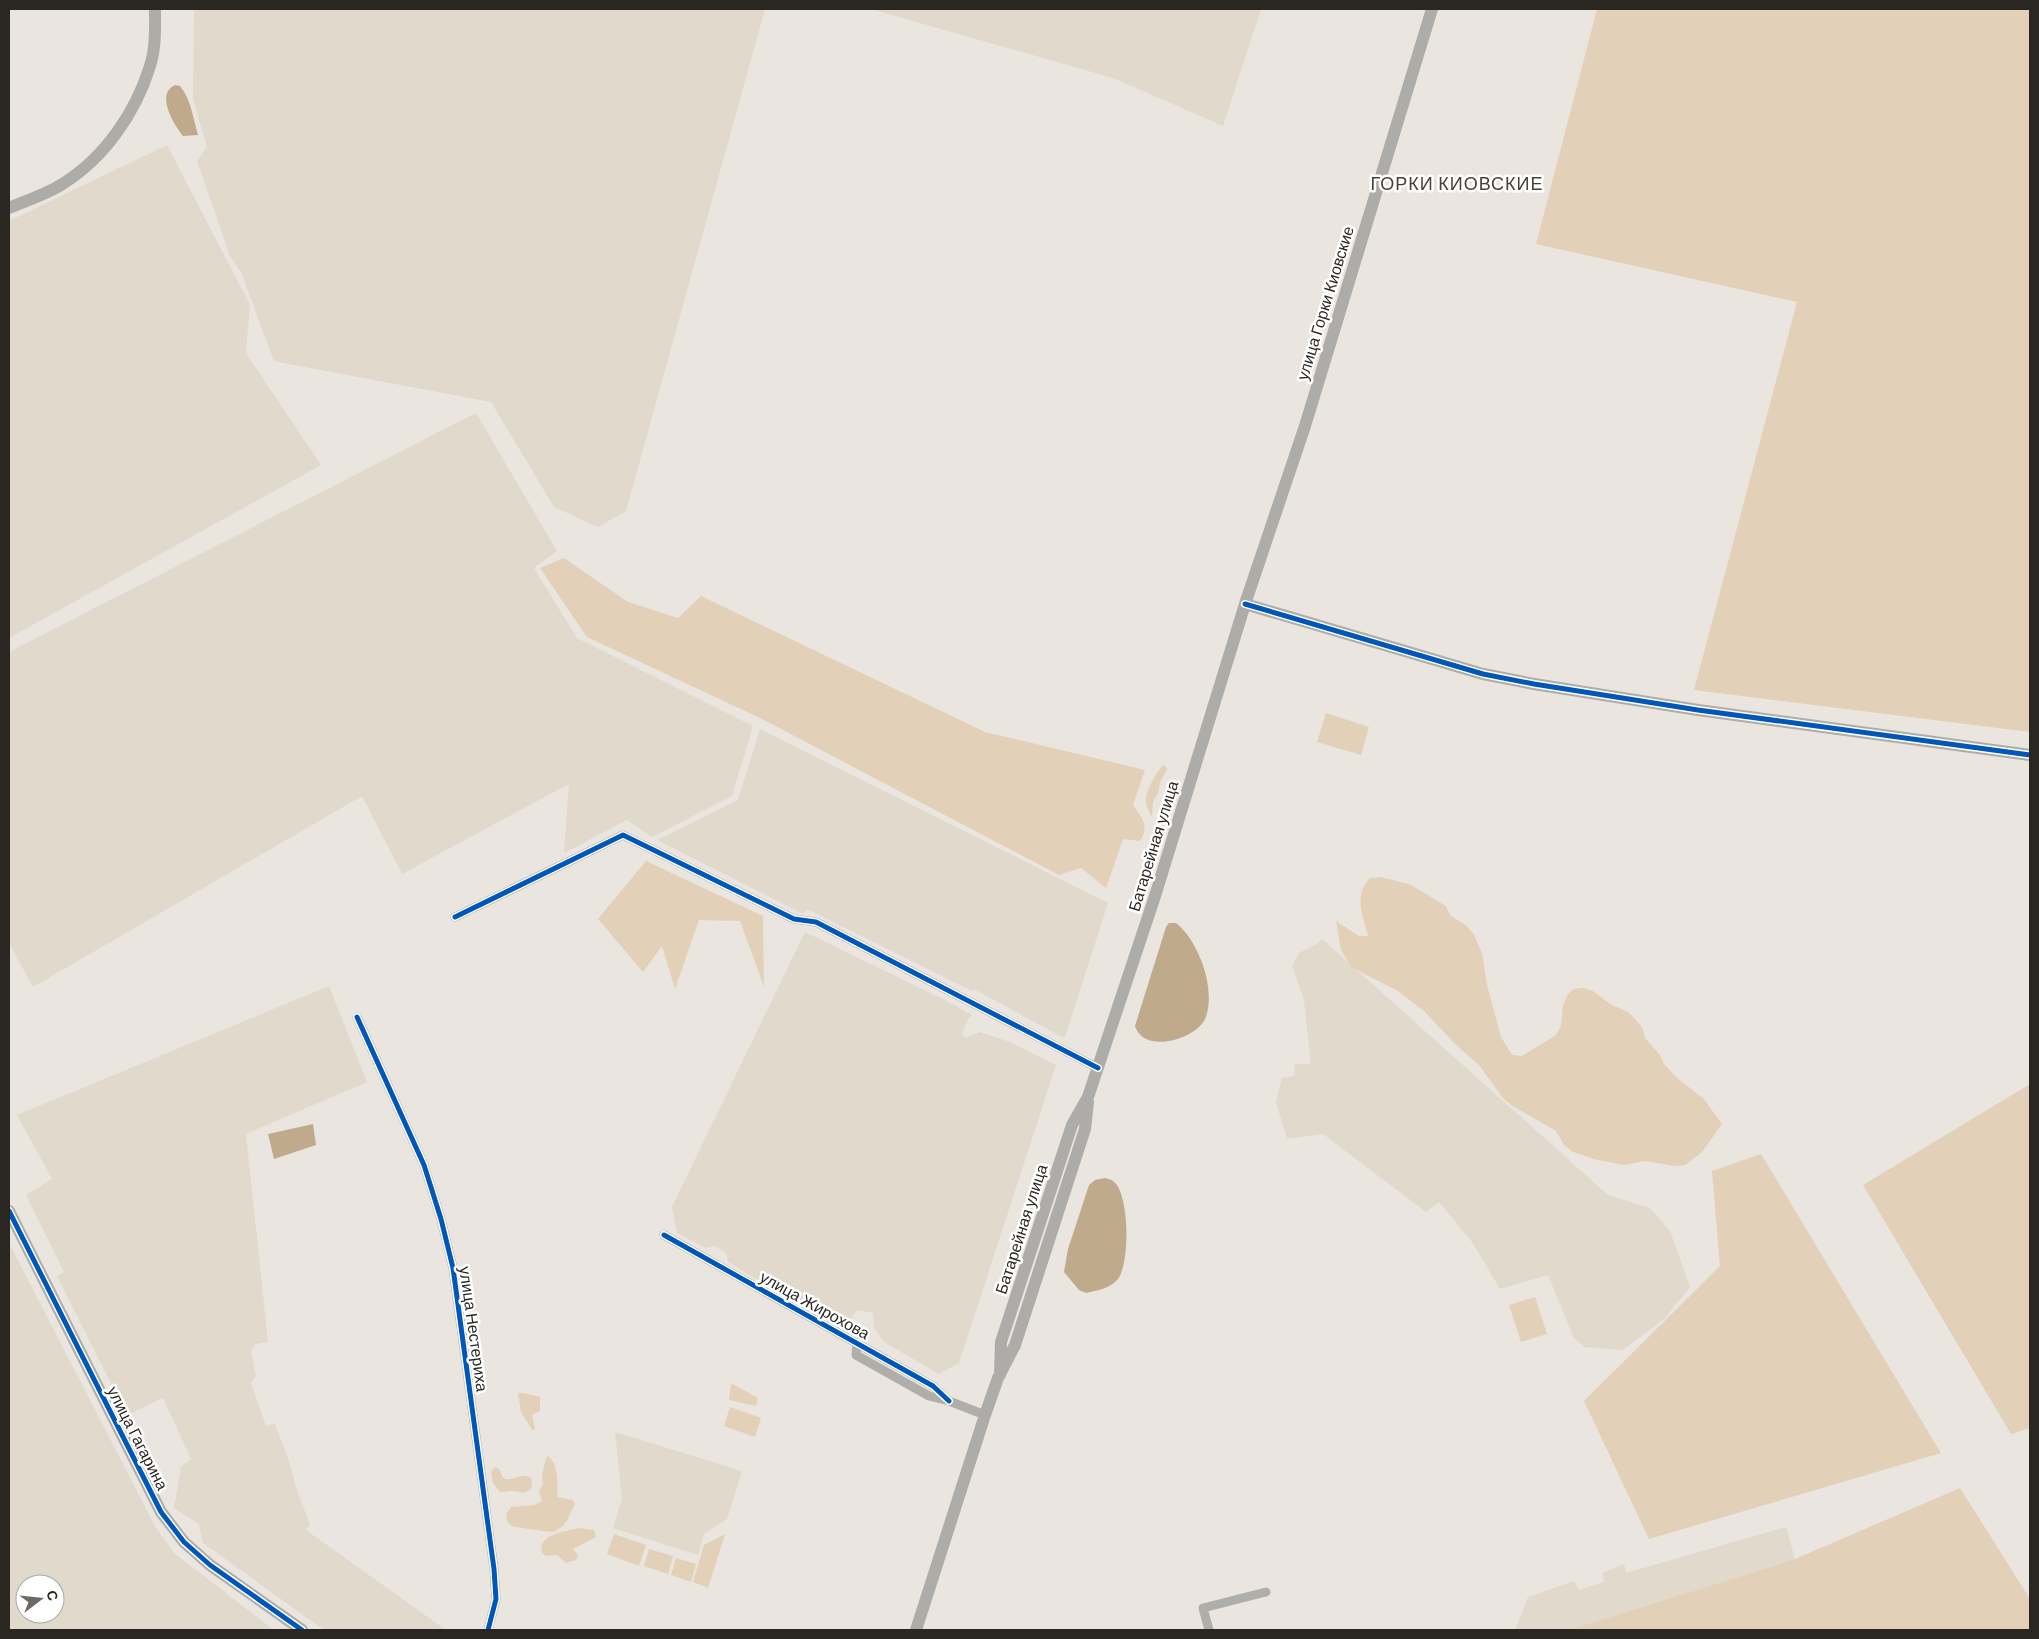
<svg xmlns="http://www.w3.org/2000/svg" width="2039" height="1639" viewBox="0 0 2039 1639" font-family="Barlow,sans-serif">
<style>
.built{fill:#e1d9cc;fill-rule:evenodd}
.green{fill:#e2d1b8}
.water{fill:#bfaa8c}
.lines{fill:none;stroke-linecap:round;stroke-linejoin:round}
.street{stroke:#afaeab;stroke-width:9}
.secondary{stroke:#aeaca9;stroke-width:12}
.cycleway-casing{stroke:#fff;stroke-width:8}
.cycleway{stroke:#0057b8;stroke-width:5}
.labels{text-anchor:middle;stroke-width:5;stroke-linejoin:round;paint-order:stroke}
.street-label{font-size:16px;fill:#2a2723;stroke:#fff}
.neighbourhood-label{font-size:18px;letter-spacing:1px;fill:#484137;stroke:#fff}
</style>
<rect width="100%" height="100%" fill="#eae5df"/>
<path class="built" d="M194,9H765L626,511L598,527L554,507L491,402L278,362L273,359L242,274L230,256L197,161L207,147L193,99Z
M871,9H1261L1223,126L1113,78Z
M167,145L250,305L246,353L321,465L9,638V221Z
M476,413L557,551L534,568L577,638L753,726L732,796L652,837L627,820L564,853L569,784L402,874L362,796L33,987L9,943V652Z
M760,729L1108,903L1065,1037H1062L974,989L972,991L807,909L803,914L657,840L738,800Z
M805,932L943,999L972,1015L969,1018L962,1033L965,1038L980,1032L1010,1042L1056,1065L959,1363L939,1374L884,1342L874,1328L873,1313L857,1310L848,1322L836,1325L829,1323L728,1262L726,1253L714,1246L706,1248L677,1233L672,1207Z
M1322,939L1608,1195L1650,1208L1670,1231L1690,1287L1664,1319L1623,1350L1585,1347L1574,1338L1548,1275L1500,1289L1472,1242L1439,1202L1426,1212L1323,1134L1287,1139L1276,1102L1282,1078L1294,1076L1295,1064H1311L1304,1000L1292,966L1299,953L1315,945Z
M329,986L367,1082L246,1134L268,1342L255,1344L251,1352L256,1376L251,1383L266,1426L275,1424L288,1458L297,1491L310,1524L306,1530L446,1630H324L203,1543L199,1524L174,1508L181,1467L191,1459L163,1398L127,1415L57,1276L64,1272L26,1195L52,1179L17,1115Z
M9,1243L156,1528L174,1553L274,1630H9ZM25,1584H55V1614H25Z
M615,1432L742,1471L727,1519L704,1534L698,1555L613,1528L622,1499Z
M1786,1527L1795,1559L1568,1630H1515L1528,1597L1574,1581L1579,1590L1604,1582L1602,1573L1624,1564L1626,1573Z"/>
<path class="green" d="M1597,9H2030V732L1694,690L1797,302L1536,244Z
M564,558L628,602L678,618L701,596L985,732L1145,770L1133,805C1142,818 1150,826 1140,841L1123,839L1106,888L1081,868L1059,875L762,719L587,637L540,568Z
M1326,713L1369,727L1361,755L1317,742Z
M1164,765L1167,769L1160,783L1158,793L1153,802L1152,817C1149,811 1145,805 1146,798C1146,791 1159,767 1164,765Z
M646,861L763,916L764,987L740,921L699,920L675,989L662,946L643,972L598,919Z
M1380,877L1409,884L1446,906L1450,915L1467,926L1474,935L1482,953L1487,985L1501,1037L1512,1055L1522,1056L1556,1035L1561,1026L1563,1005L1567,996L1573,989L1583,988L1593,991L1610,1004L1628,1012L1635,1019L1642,1027L1645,1038L1660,1055L1664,1064L1678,1079L1703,1098L1722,1124L1702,1152L1685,1165L1675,1166L1645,1161L1624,1165L1594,1159L1573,1152L1564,1145L1556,1131L1511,1105L1503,1098L1479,1065L1454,1043L1425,1012L1398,991L1351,967L1341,950L1336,921L1359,936H1368C1363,915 1353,896 1370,878Z
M2030,1084V1428L2011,1434L1863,1185Z
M1761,1154L1941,1453L1649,1539L1584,1401L1720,1266L1712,1171Z
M1535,1297L1547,1334L1521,1342L1509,1305Z
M731,1383L758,1398L756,1406L729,1400Z
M518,1393H523L540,1397V1411L532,1415L535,1428L534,1430H532L521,1412Z
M730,1407L761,1418L755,1437L724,1426Z
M548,1456C559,1464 558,1485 557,1497L573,1500L575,1504C570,1512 568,1523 560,1528C559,1529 554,1532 553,1532C550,1532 511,1527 510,1525C507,1522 507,1518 506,1514L511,1507L535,1505L542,1501L539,1491L543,1485L542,1475L546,1458Z
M495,1467L499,1469L503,1478C514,1483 520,1471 531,1478L532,1487C526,1495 523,1492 513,1491C509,1491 504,1492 500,1492L493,1483L491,1472Z
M1960,1488L2030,1599V1630H1568L1795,1559Z
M578,1528L594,1530L596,1537L573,1549L578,1555L576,1560L566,1563L557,1555L546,1556L542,1553C537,1534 565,1532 578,1528Z
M614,1534L646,1545L639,1566L607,1554Z
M725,1534L708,1588L693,1582L704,1545Z
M649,1549L673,1556L668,1574L644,1566Z
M676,1558L696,1564L691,1582L671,1575Z"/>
<path class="water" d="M175,85L180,86C191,99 193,118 198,135L183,136C174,125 155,94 175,85Z
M1169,923H1176C1199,941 1217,991 1205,1019C1196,1039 1144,1055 1135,1026L1166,927Z
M313,1124L316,1145L274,1159L268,1134Z
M1105,1178C1106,1178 1112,1180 1113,1181C1130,1193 1130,1263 1118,1279C1110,1289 1097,1290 1086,1293L1079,1290L1064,1272L1068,1249L1089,1185L1095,1180Z"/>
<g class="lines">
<path class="street" d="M455,917L623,835L794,919L816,922L1098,1068
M357,1017L424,1165L441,1219L453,1268L494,1569L496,1599L488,1630
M664,1235L933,1386L949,1401
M857,1343L856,1355L929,1396L949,1401L985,1415
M1209,1630L1203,1608L1266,1592"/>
<path class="secondary" d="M9,208C27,200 48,194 64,183C105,157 136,112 150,66C156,48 155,27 155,9
M1245,604L1483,674L1534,684L1698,710L2030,755
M9,1211L161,1512L184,1542L210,1565L302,1630
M1000,1375L1001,1342L1072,1125L1088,1097L1155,896L1245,604L1305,426L1432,9
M916,1630L985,1415L998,1378L1015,1345L1085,1129L1088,1102"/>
<g class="cycleway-casing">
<path id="cycleway" d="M1245,604L1483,674L1534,684L1698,710L2030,755
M455,917L623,835L794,919L816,922L1098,1068
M357,1017L424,1165L441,1219L453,1268L494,1569L496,1599L488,1630
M9,1211L161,1512L184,1542L210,1565L302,1630
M664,1235L933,1386L949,1401"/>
</g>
<use href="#cycleway" class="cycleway"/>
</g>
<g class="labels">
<g class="street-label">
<text transform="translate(1325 303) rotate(-73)" y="6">улица Горки Киовские</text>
<text transform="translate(1153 846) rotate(-73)" y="6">Батарейная улица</text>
<text transform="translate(1021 1229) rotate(-72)" y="6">Батарейная улица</text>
<text transform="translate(815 1305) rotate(29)" y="6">улица Жирохова</text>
<text transform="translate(474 1329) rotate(82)" y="6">улица Нестериха</text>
<text transform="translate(138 1438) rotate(63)" y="6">улица Гагарина</text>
</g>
<g class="neighbourhood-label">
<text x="1457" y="190">ГОРКИ КИОВСКИЕ</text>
</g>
</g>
<rect width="2039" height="1639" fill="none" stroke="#2a2723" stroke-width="20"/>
<g transform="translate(40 1599) rotate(74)"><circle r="24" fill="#ffffff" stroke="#aaa9a7"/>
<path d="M0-4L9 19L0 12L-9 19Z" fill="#6d6a65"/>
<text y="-8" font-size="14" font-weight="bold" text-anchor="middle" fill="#2a2723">С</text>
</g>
</svg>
